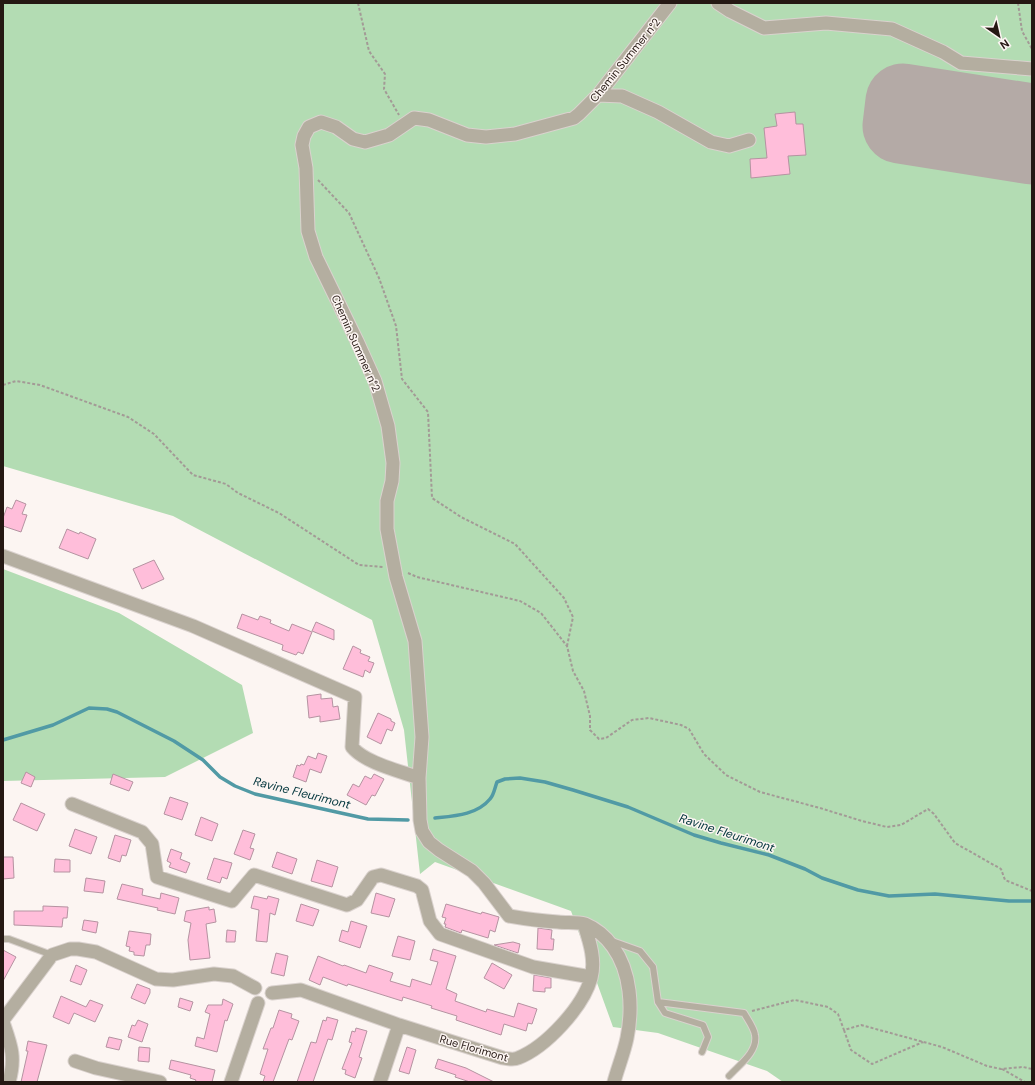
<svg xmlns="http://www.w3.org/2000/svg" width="1035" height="1085" viewBox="0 0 1035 1085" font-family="'DM Sans',sans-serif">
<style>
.green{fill:#b3dcb3}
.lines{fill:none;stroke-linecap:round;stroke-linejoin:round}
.stream{stroke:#519aa5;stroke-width:3.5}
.runway{stroke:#b4aaa6;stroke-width:75}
.building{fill:#ffbeda;stroke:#b593a1}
.service-casing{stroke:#dad2ce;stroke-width:8}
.minor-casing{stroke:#dad2ce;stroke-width:15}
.path{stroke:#a39a96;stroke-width:2;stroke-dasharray:3 2;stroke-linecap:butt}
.service{stroke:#b4aea0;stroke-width:6}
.minor{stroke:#b4aea0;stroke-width:13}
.labels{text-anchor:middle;stroke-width:3;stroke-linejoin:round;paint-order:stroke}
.street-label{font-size:11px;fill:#251813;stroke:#fcf5f2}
.water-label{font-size:12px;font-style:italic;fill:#00343b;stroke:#fcf5f2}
</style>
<rect width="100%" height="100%" fill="#fcf5f2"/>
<path class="green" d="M3,3H1032V1082H783L767,1071L658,1033L613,1027L571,911L435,862L420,874L404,730L372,620L173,516L3,466Z
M3,569L119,613L242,685L253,733L165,777L3,781Z"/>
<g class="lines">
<path class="stream" d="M3,740L53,725L89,708L107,709L117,712L174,741L203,760L220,777L235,786L255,794L368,819L408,820
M435,818C454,816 477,815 490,799C494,795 495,787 497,782L505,779L520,778L545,782L573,790L628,807L694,835L721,843L769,855L805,869L822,878L858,890L889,896L935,894L1009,901H1032"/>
<path class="runway" d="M1032,121L903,101L900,126L1032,147"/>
</g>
<path class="building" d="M795,112L796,124H803L806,155L788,156L790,174L751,178L750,159L767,158L764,128L777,126L775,114Z
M16,500L26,504L22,514L27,515L21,532L3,526V518L7,507L12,509Z
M67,529L79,534L80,532L96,539L88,559L59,548Z
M154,560L164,579L142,589L133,569Z
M242,614L258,620L260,616L271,620L270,623L289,631L292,624L312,632L303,654L298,652L296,655L282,650L283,645L237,628Z
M316,622L334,630V640L312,631Z
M353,646L361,650L360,653L370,657L368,661L374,663L370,673L365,670L363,677L343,669Z
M321,694V699L332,698L333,707L338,706L340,719L320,722V716L309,718L307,696Z
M378,713L391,719V721L395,723L392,731L387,729L381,744L367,737Z
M318,753L327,756L321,773L310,769L306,782L293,777L297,765L300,766L301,764L304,765L308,756L316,759Z
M26,772L35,777L31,787L21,783Z
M113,774L133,782L129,791L110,784Z
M374,774L384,779L375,796L372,795L366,805L347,795L353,784L359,787L365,776L371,779Z
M170,797L188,803L182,820L164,814Z
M21,803L45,814L37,831L13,820Z
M201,817L218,824L212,841L195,835Z
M75,829L97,837L91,854L69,846Z
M243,830L255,834L250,848L254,849L250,860L234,854Z
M115,835L131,840L126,856L122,855L120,862L108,858Z
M171,849L182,853L180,859L190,863L186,873L169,867L171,863L167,861Z
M277,852L297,859L292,874L272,867Z
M3,857H13L14,878L3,879Z
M214,858L232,863L227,879L222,877L220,883L207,879Z
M55,859L70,860V872H54Z
M317,860L338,867L332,887L311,881Z
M86,878L105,881L103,893L84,891Z
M122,884L143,889L142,895L160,899L161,893L179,898L175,914L157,910L158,908L117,899Z
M376,893L395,899L389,917L371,913Z
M254,896L267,899L268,896L279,899L275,915L270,913L267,942L256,941L259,910L251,908Z
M301,904L319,910L313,926L296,921Z
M446,904L481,914L482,912L499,917L495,932L490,930L488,938L462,930L461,933L445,927L446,924H444L446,918L442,917Z
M43,906L68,907L67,918H63L62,927L14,925V911H43Z
M209,907V910L214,909L216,922L206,924L210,958L190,960L188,940L191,923L184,921L186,911Z
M84,920L98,922L96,933L82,930Z
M351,921L367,926L360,948L339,941L342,930L348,932Z
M538,928L552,930L551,939H554L553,950L537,949Z
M227,930L236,931L235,942H226Z
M129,931L151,934L150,945H146L144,956L134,955V952L129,951L130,947L126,946Z
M398,936L415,941L410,960L392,956Z
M513,942L520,944L518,953L494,945Z
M433,949L456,956L446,989L457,994L455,1001L486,1012L487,1009L514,1017L518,1003L537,1009L532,1024L528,1023L526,1031L504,1024L501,1035L456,1020L457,1016L431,1008L432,1006L403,997L402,1001L348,984L347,986L323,977L320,985L309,980L318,956L343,966L344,965L366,973L369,965L393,973L390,981L410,987L412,979L431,985L438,962L430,960Z
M3,950L16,957L3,981Z
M276,953L288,956L284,976L271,973Z
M492,963L512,975L504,989L484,978Z
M76,965L87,970L81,985L70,981Z
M534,975L551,978V988H545V992L533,991Z
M137,984L150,989V993L145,1004L131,998Z
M61,996L86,1007L90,1000L103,1005L95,1022L74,1013L69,1024L53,1017Z
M180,998L193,1002L190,1011L178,1007Z
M223,999L233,1004L227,1021L225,1020L217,1052L195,1046L197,1037L204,1039L210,1014L205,1012L208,1005H222Z
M279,1010L292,1014L291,1018L299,1021L292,1040L289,1039L273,1082H263L265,1076L260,1074L268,1049H263L271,1028H273Z
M327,1017L338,1020L332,1040L328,1039L313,1082H297L311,1042L316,1043L323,1020L326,1021Z
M138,1020L148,1024L142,1042L128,1037L132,1025L135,1026Z
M356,1028L367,1031L359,1057L362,1058L355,1078L345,1074L346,1070L342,1069L352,1043L349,1042L352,1031L355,1032Z
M109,1037L122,1040L119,1050L106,1047Z
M28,1041L47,1045L37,1082H21L28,1051H26Z
M139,1047L150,1048L149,1062L138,1061Z
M407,1047L416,1050L409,1074L399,1071Z
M438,1059L466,1068L494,1082H470L455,1077L456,1075L435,1068Z
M171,1060L215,1070L212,1082H195L196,1080L190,1078L191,1075L169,1069Z"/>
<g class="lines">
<g class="service-casing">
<path id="service" d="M3,939H9L52,955
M612,941L640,951L653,967L658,1002L665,1013L703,1025L708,1037L702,1052
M658,1002L744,1013C748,1020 754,1028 755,1035C758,1052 739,1065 729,1076"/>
</g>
<g class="minor-casing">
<path id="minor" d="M718,3L730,11L764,28L826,23L892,29L943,52L961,63L1032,69
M598,95L622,96L658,112L711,142L729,146L749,140
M3,556L193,626L355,697L352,747C365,763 400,771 419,778
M72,804L142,832L152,844L157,877L232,901L254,875L347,905L357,900L373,877L381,875L417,886L422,890L430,921L440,934L533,967L591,977
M272,993L301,990L399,1025L503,1058C508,1059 514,1060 518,1058C546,1047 583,1007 591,978C596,960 589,940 584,924
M3,1020L52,955L70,949H78L96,952L156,979L173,980L214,974L233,976L255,988
M3,1022C11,1045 16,1057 9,1082
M75,1061L96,1068L160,1082
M231,1082L258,1003
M380,1082L399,1025
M614,1082C618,1067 624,1053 627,1038C633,1008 631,972 613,947C606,937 597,929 585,924C577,922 566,923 558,922C541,921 526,919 509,916L484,883L472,871L439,850L429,842L422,831L420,820L419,778L422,737L415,641L396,577L387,529V501L392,481L393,463L388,426L375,381L357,341L316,257L308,231L306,168L302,145L304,136L309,127L321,122L336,127L353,139L365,142L389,135L414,118L429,120L467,135L486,137L515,134L574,118L579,114L598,95L670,3"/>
</g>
<path class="path" d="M358,3L369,51L385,74L384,89L399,115
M1018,3L1022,31L1032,49
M318,180L349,213L379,278L396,326L402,379L428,412L432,498L461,517L515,544L564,598L573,617L567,646
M3,385L16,381L40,385L128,417L154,434L193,475L226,484L238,493L279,513L359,565L383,567
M408,573L417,577L520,601L541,613L567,646L573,671L584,691L590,716V730L599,739L606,738L632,720L649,718L681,725L689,729L704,754L726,775L760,792L820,808L862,821L887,827L901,825L928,809L934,814L955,843L1001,869L1005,880L1032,891
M752,1011L795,1000L828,1007L838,1014L844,1030L861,1025L942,1047L987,1066L1001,1069L1023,1067L1032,1069
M844,1030L851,1050L872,1064L923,1042
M1002,1069L1025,1082"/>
<use href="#service" class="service"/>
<use href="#minor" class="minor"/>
</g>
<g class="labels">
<g class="street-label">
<text transform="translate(625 60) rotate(-51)" y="4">Chemin Summer n°2</text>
<text transform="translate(356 343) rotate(66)" y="4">Chemin Summer n°2</text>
<text transform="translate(474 1048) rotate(16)" y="4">Rue Florimont</text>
</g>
<g class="water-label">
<text transform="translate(302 793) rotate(14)" y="4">Ravine Fleurimont</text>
<text transform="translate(727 833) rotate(18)" y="4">Ravine Fleurimont</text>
</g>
</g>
<rect width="1035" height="1085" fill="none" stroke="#251813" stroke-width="8"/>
<g transform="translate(999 36) rotate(146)" stroke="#fcf5f2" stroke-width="3" paint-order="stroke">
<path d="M0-3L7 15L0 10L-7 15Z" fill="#251813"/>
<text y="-6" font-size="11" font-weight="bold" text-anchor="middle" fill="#251813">N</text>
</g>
</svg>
